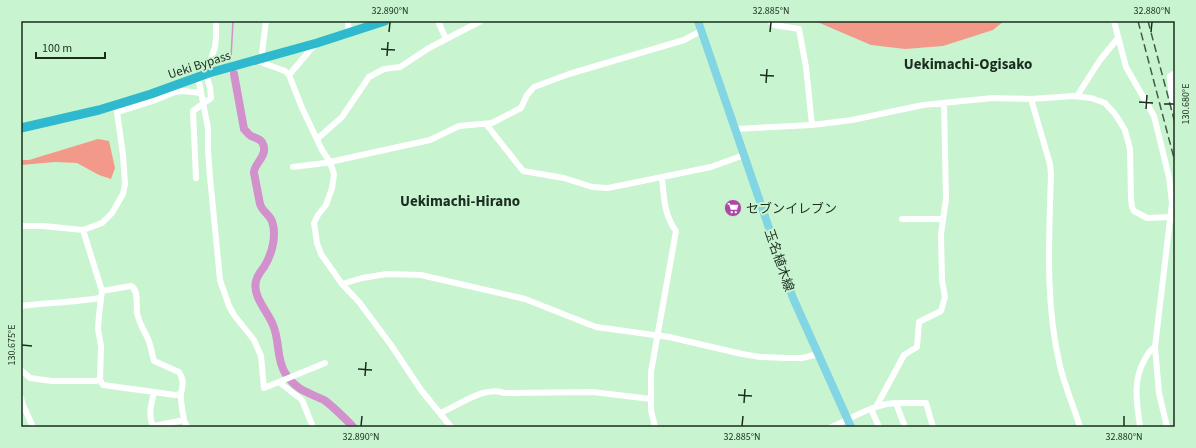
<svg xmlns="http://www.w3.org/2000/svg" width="1196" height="448" viewBox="0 0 1196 448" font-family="'Source Sans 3','Noto Sans JP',sans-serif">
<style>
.forest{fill:#f3998a}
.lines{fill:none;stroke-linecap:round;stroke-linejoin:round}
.stream{stroke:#d291cc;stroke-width:1.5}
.river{stroke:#d291cc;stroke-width:8}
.minor{stroke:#fff;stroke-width:6}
.major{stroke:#82d5e2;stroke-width:8}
.highway{stroke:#2fb9ce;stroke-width:9}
.rail{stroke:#445b49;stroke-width:1.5;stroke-dasharray:8 4;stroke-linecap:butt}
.ticks{fill:none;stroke:#1c2d20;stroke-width:1.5}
.labels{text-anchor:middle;stroke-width:4;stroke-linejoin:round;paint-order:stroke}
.street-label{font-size:13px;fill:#1c2d20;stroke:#c8f4d0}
.poi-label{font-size:13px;fill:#1c2d20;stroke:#c8f4d0;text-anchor:start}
.quarter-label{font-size:15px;font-weight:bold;fill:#1c2d20;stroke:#c8f4d0}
.neatline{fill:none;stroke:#1c2d20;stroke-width:1.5}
.ticks-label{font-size:10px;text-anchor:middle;fill:#1c2d20}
</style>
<rect width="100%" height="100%" fill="#c8f4d0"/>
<path class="forest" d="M815,21H1004L993,30L943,46L905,49L871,45Z
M98,139L109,141L115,168L111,179L99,175L77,163L55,162L21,165V160H29Z"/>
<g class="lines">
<path class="stream" d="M231,58L233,21"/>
<path class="river" d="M234,74L244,129C246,131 248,134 251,136C255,138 259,138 262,142C270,155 253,164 254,173L260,204C262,211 269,214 272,221C277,236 272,254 264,267C261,271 257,276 256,281C252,296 268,312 273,325C280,341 276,358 285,373C296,390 307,392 324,400C329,403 349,422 353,427"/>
<path class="minor" d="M348,21L349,33
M438,21L446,39
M770,21L774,25L799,29L806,67L812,125
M1114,21L1126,67L1154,116L1169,177L1172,203L1155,347L1159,393L1167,427
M263,58L262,53L266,21
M255,60L285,71L289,75L302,108L322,150L330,162L334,174L332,188L326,205L318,215L314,223L317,243L321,254L342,284L359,302L391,345L421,390L451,427
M1175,73L1170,76V78L1172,98L1175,108
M289,75L316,43
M198,77L208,128V150L210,177L220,280L229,306L234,315L254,340L261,356L264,388L325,363
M1077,96L1100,60L1118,38
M1031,99L1050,164L1051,174C1049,237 1045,304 1060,366C1065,387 1074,407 1080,427
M118,112L153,101L175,92L183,91L201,93
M486,124L523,171L564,178L592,187L608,188L711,167L744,155
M735,129L812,125L852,120L923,105L993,98L1031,99L1073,96L1091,98L1105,103L1115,114L1125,130L1130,149L1131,199L1132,207L1134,211L1147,218L1170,217L1175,220
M317,139L342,117L369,77L384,69L400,67L429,48L481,21
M293,167L325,163L430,140L459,126L492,123L521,108L527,95L534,87L569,74L684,40L701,31
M196,178L193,111L211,98L210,87L207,78L209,73L208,68L215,47L216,37V21
M902,219H943
M21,226H43L83,230L102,223L112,213L123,194L125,184L123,155L116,105
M83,230L102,291L99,315L98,329L101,346L100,380L103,385L154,392C151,406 148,413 153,427
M342,284L362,278L387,274L421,275L525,299L596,327L669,337L742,354L760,357L787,358H802L818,354
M102,291L131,286C139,290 136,305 137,313C139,323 144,330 148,339C151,346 152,354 154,361L179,372C184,380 183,385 181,393C180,401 183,412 184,420
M21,306C48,303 74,302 101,298
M21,370L30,378L52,381H95L100,380
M279,382L302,400L313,427
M154,392L175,395L181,394
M21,398L23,405L33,427
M896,403H926L933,427
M876,407L904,355L917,347L919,322L941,311L945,297L942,280L941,234L946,199L944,103
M871,409L879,427
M440,413C458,406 485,385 504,393L593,392L651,399
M154,426L184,420L187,427
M655,427L651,410V372L676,231C664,215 664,197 662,178
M831,427C852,419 872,404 896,403L905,427
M1140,427C1137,403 1132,381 1145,359C1148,354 1150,349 1155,347"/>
<path class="major" d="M698,21L793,298L851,427"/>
<path class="highway" d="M21,128L99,110L151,94L209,73L317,43L385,21"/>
<path class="rail" d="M1138,21L1175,162
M1148,21L1175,123"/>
</g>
<path class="ticks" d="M389,32L390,22M770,32L771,22M1151,32L1152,22M381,49L395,50M387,56L388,42M760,75L774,76M766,83L767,69M1139,102L1153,103M1164,104H1174M1146,109L1147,95M22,345L32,346M358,369L372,370M365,376L366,362M738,395L752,396M744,403L745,389M361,426L362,416M742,426L743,416M1124,426V416"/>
<defs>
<g id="supermarket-disc" transform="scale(0.9)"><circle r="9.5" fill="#ae46a8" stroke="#c8f4d0"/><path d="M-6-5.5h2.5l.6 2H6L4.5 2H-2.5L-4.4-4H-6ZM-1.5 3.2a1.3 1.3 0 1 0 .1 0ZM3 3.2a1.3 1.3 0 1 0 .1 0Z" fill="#fff"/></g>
</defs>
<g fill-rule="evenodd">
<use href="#supermarket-disc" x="733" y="208"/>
</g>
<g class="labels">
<g class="street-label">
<text transform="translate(199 64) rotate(-18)" y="5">Ueki Bypass</text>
<text transform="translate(780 260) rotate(71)" y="5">玉名植木線</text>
</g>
<g class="poi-label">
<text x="746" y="213">セブンイレブン</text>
</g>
<g class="quarter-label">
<text x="968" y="69">Uekimachi-Ogisako</text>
<text x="460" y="206">Uekimachi-Hirano</text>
</g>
</g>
<rect width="1196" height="448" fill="none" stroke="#c8f4d0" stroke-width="44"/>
<path d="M36 52v6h69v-6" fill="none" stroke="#1c2d20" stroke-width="2"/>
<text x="42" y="52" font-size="12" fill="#1c2d20" stroke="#c8f4d0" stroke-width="3" paint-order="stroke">100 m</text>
<rect x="22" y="22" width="1152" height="404" class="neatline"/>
<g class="ticks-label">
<text x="390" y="14">32.890°N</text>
<text x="771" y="14">32.885°N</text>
<text x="1152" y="14">32.880°N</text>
<text transform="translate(1185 104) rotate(-90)" y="4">130.680°E</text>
<text transform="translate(11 345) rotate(-90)" y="4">130.675°E</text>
<text x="361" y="440">32.890°N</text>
<text x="742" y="440">32.885°N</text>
<text x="1124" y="440">32.880°N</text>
</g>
</svg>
